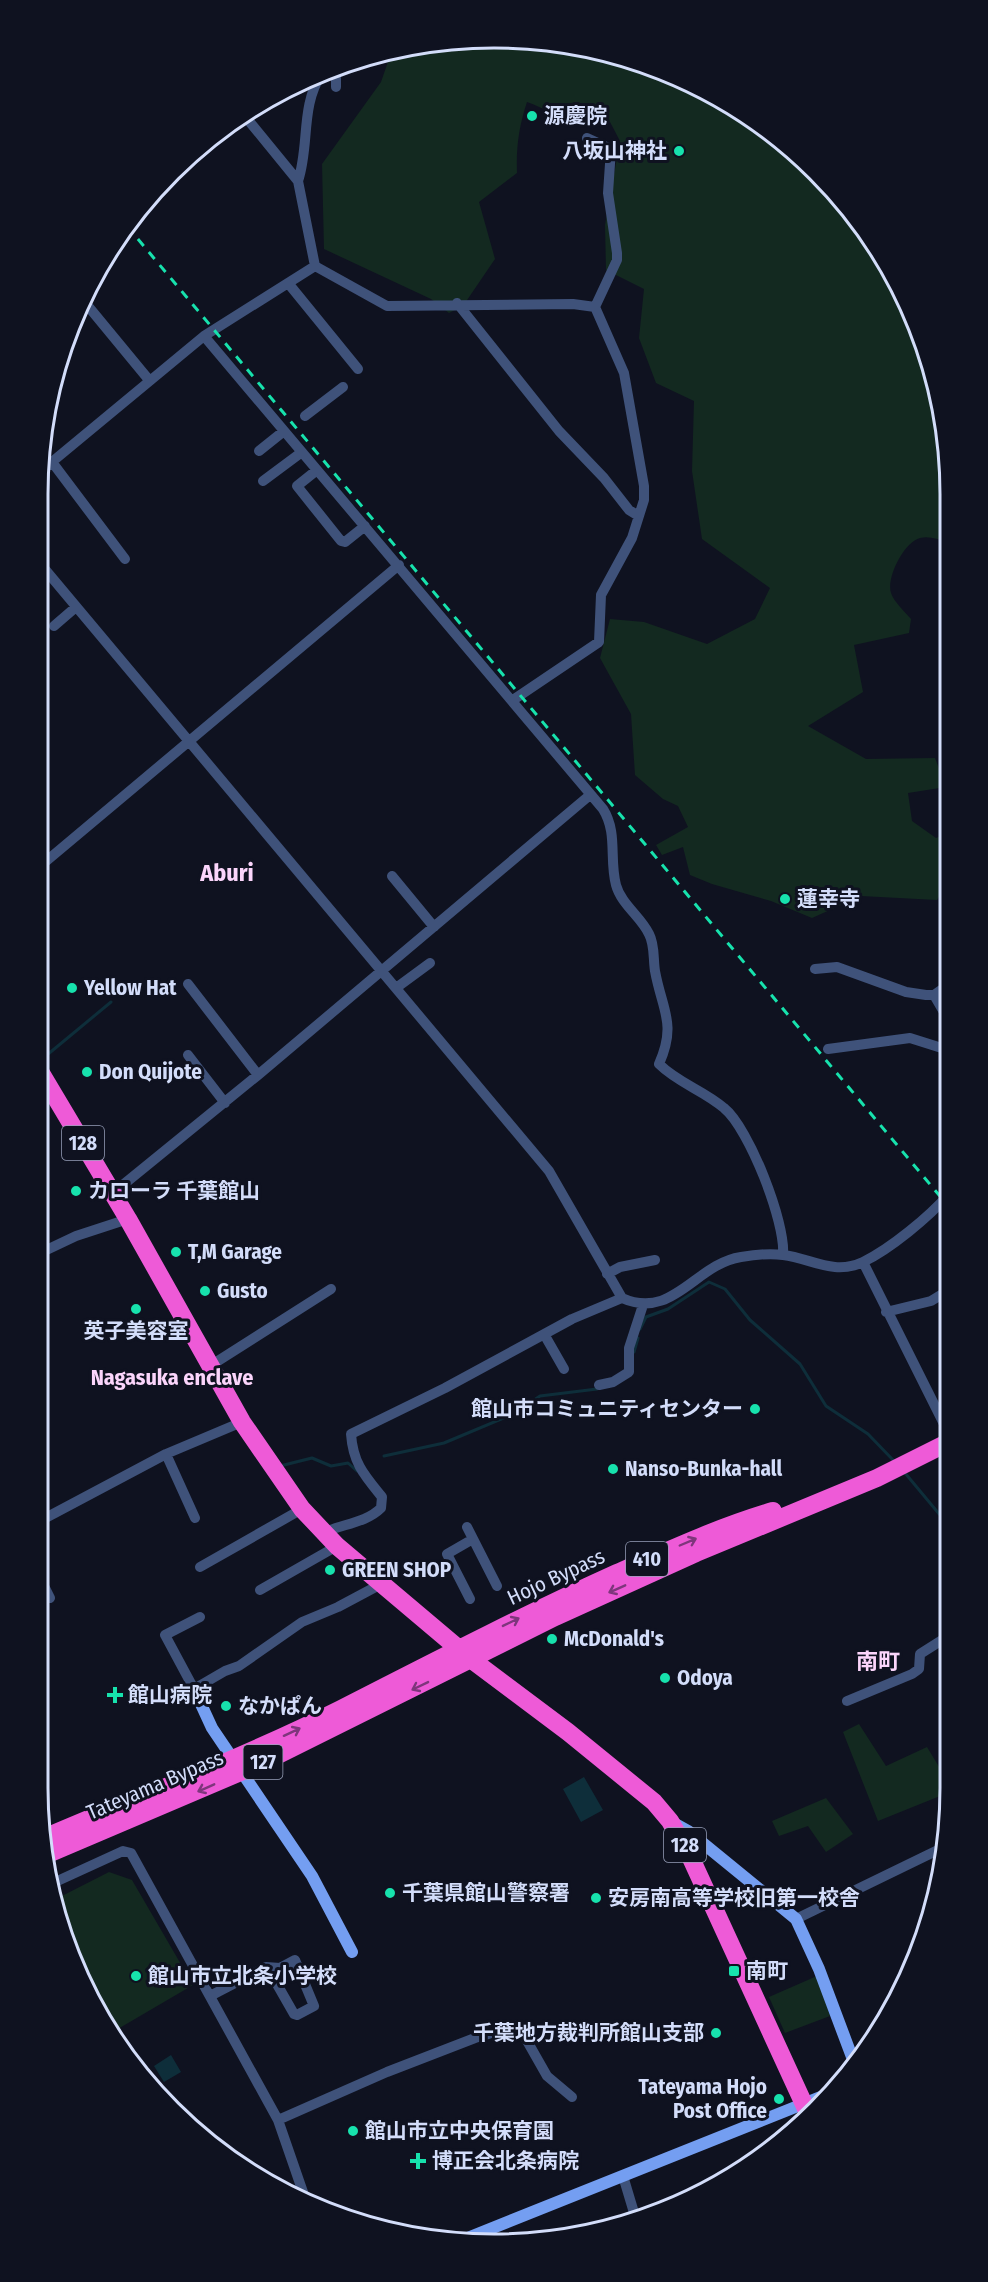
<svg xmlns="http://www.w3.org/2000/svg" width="988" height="2282" viewBox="0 0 988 2282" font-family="'Fira Sans Condensed','Noto Sans JP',sans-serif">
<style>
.green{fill:#132920}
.water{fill:#0e2e3a}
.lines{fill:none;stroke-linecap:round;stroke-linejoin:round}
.stream{stroke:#0e2e3a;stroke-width:3}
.street{stroke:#3f527a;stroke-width:10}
.secondary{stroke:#749ef1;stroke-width:12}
.highway{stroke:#ee5ad7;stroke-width:18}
.rail{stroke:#17e2ad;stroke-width:3;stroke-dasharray:9 8;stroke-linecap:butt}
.oneway{stroke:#7e367c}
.poi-dot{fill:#17e2ad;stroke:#0f1220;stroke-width:2}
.labels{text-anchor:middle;stroke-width:6;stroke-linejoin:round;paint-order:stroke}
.shield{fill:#0f1220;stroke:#98a0b9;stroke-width:1.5}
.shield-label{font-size:20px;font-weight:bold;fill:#d3ddfa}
.poi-label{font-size:21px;font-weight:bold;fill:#d3ddfa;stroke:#0f1220;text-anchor:start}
.street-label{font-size:21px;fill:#d3ddfa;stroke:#0f1220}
.neighbourhood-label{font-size:22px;font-weight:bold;fill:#fbd5fb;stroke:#0f1220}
.quarter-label{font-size:24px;font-weight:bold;fill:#fbd5fb;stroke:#0f1220}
.rim{fill:none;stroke:#d3ddfa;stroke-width:3}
</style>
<rect width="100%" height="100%" fill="#0f1220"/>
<path class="green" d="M464,38L554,41L641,62L748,115L837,193L904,292L947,434V542C938,539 929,536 920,538C904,542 886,578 891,593C894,602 905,612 911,619L909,633L854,645L863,692L808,726L866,759L935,758L946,787L908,793L912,821L936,838L948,833V883L937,900L861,896L812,918L771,901L712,884L690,875L683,847L662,855L656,845L688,827L678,806L663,799L635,775L631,714L600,658L610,619L644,622L707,644L755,619L770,588L702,539L692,471L694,401L656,383L639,338L644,289L606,270L605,225L620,141L610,122L590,113C562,124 553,111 527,102C519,126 516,147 517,173L479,202L495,259L463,306L449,313L431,299L324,249L322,164L381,82L392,50Z
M859,1724L886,1766L927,1747L950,1785V1792L878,1821L843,1732Z
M826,1798L853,1834L826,1852L808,1826L779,1836L772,1821Z
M109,1872L132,1880L193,1985L111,2033C83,1994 64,1946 56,1899Z
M817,1976L830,2016L785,2033L769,1997Z"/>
<path class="water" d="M584,1777L603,1810L581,1822L563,1789Z
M171,2055L181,2072L164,2082L154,2066Z"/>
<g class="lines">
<path class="stream" d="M47,1055L111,1002
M640,1329L646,1317L668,1309L709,1282L725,1289L750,1320L800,1364L826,1406L868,1434L894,1461
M634,1352L638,1338
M384,1456L444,1443L513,1414L540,1396L597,1389
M280,1466L312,1458L331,1466L348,1463L357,1471
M905,1473L950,1527"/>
<path class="street" d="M330,70L336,78V87
M244,115L298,181L315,266L387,306L573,304L595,307L624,373L644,486V500L632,538L601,595L599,642L513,700
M587,138L611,149L608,193L617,253V260L595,307
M298,181C310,145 300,106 322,73
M288,283L358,369
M83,300L149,380
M457,303L559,431L604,478L629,510L637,515
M204,336L603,809C618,833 609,859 616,885C621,904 641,917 649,934C655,945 653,959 655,971C662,1010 677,1023 659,1064C678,1083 703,1090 724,1108C749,1128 786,1223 783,1255
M305,416L343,387
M259,451L284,431
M52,462L125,559
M317,470L297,486L341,541L345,542L365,526
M41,471L204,336L315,266
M263,481L302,452
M38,561L549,1171L622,1298C673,1321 695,1264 741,1257C753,1255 770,1253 783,1255C811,1258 833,1276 863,1262C890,1249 929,1217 949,1194
M54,626L76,607
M38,868L399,565
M392,876L434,927
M815,969L837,967L906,992L926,995H934L948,985
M188,984L258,1075
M396,988L430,963
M934,995L948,1019
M828,1049L910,1038L948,1050
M188,1055L225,1103
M113,1193L258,1075L590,795
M38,1254L76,1236L128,1219
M863,1262L949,1434
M607,1274L620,1267L655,1260
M886,1312L931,1301L949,1290
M544,1334L564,1369
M210,1366L331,1289
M599,1385L613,1382L629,1372V1348L643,1305
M166,1454L195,1518
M38,1522L166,1454L242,1422
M467,1527L497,1586
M323,1533C342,1524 366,1523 381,1508L382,1497C364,1475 353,1463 351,1434L445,1388L572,1319L622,1298
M200,1567L302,1509
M38,1574L50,1598
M260,1590L337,1546
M470,1599L447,1554L473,1539
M200,1617L165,1635L194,1689L225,1671L239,1666L302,1622L338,1607L383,1583
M847,1701L912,1674L919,1669L920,1654L950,1635
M53,1883L123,1851L131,1853L278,2120L305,2198
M796,1919L940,1849
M210,1996L266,1967L280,1968L295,1960L314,2006L297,2015L294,2014L274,1979L273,1968
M278,2120L387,2072L475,2038L518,2025L547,2076L572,2097
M623,2176L635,2216"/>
<path class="secondary" d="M194,1689L212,1728L312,1876L352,1952
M670,1821L688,1831L796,1919L819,1969L855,2065
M460,2241L833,2092"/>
<path class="highway" d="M38,1068L128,1219L242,1422L302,1509L337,1546L472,1660L568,1732L654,1802L670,1821L690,1856L808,2113
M46,1837C144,1795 245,1757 341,1709C433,1662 524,1615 617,1573C669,1550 719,1527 773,1511
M48,1854L264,1762L555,1617L696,1553L877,1478L949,1442"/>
<path class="rail" d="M127,226L949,1207"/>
</g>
<defs><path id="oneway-shaft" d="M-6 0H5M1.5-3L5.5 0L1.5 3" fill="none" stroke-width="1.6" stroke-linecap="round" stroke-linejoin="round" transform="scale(1.5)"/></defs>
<g class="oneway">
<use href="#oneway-shaft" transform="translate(688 1542) rotate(-23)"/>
<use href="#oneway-shaft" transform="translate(617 1589) rotate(156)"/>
<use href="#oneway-shaft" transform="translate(511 1622) rotate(-26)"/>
<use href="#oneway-shaft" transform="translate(420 1686) rotate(154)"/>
<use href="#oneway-shaft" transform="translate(292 1732) rotate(-25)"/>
<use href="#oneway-shaft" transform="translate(206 1788) rotate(156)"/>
</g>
<g class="poi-dot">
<circle cx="532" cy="116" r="6"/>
<circle cx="679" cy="151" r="6"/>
<circle cx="785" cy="899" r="6"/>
<circle cx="72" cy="988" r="6"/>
<circle cx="87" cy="1072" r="6"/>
<circle cx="76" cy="1191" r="6"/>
<circle cx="176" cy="1252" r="6"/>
<circle cx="205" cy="1291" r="6"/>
<circle cx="136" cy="1309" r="6"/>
<circle cx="755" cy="1409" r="6"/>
<circle cx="613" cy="1469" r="6"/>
<circle cx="330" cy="1570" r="6"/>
<circle cx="552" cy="1639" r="6"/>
<circle cx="665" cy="1678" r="6"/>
<path d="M112 1686h6v6h6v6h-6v6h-6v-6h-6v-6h6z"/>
<circle cx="226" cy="1706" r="6"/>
<circle cx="390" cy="1893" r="6"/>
<circle cx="596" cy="1898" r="6"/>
<rect x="728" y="1965" width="12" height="12" rx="3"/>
<circle cx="136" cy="1976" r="6"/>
<circle cx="716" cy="2033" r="6"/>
<circle cx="779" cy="2099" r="6"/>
<circle cx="353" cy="2131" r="6"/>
<path d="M415 2152h6v6h6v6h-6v6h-6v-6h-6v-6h6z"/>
</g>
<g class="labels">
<g class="shield">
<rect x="62" y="1126" width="42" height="34" rx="4.5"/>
<rect x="626" y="1542" width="42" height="34" rx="4.5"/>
<rect x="243.5" y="1745" width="39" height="34" rx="4.5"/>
<rect x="664" y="1828" width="42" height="34" rx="4.5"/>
</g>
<g class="shield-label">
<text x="83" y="1150">128</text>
<text x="647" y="1566">410</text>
<text x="263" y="1769">127</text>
<text x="685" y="1852">128</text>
</g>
<g class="poi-label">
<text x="544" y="123">源慶院</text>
<text x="667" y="158" text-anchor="end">八坂山神社</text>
<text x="797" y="906">蓮幸寺</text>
<text x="84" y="995">Yellow Hat</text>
<text x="99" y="1079">Don Quijote</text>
<text x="88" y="1198">カローラ 千葉館山</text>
<text x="188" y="1259">T,M Garage</text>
<text x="217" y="1298">Gusto</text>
<text x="136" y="1338" text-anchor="middle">英子美容室</text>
<text x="743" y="1416" text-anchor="end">館山市コミュニティセンター</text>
<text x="625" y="1476">Nanso-Bunka-hall</text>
<text x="342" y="1577">GREEN SHOP</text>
<text x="564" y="1646">McDonald's</text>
<text x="677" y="1685">Odoya</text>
<text x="128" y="1702">館山病院</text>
<text x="238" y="1713">なかぱん</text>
<text x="402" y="1900">千葉県館山警察署</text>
<text x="608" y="1905">安房南高等学校旧第一校舎</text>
<text x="746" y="1978">南町</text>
<text x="148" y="1983">館山市立北条小学校</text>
<text x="704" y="2040" text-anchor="end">千葉地方裁判所館山支部</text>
<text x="767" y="2094" text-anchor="end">Tateyama Hojo<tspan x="767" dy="24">Post Office</tspan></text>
<text x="365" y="2138">館山市立中央保育園</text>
<text x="432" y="2168">博正会北条病院</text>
</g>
<g class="street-label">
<text transform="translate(556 1577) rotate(-25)" y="7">Hojo Bypass</text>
<text transform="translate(155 1785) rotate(-23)" y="7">Tateyama Bypass</text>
</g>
<g class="neighbourhood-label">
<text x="172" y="1385">Nagasuka enclave</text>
<text x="878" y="1669">南町</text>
</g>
<g class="quarter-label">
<text x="227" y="881">Aburi</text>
</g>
</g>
<path d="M0 0H988V2282H0ZM494 48H494A446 446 0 0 1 940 494V1788A446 446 0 0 1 494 2234H494A446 446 0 0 1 48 1788V494A446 446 0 0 1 494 48Z" fill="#0f1220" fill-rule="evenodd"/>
<path class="rim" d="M494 48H494A446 446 0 0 1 940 494V1788A446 446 0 0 1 494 2234H494A446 446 0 0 1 48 1788V494A446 446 0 0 1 494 48Z"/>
</svg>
